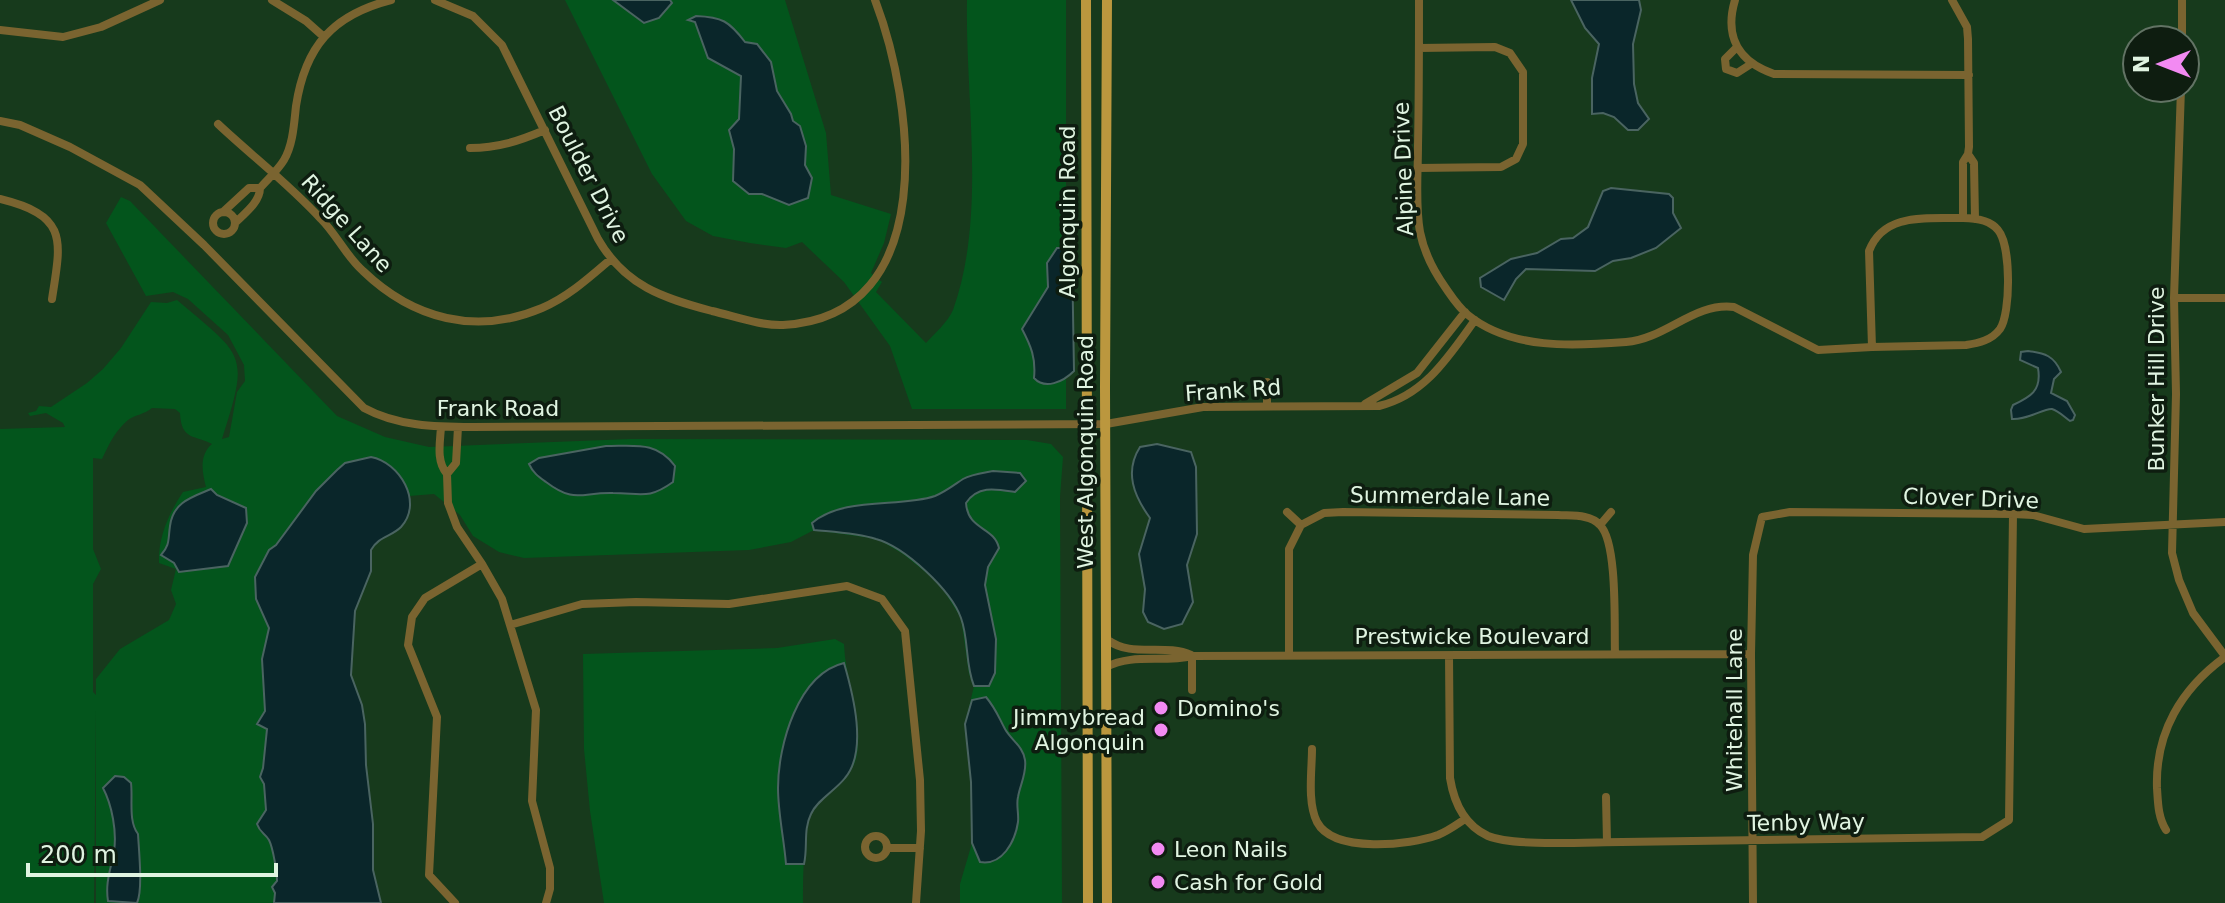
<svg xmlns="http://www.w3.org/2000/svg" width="2225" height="903" viewBox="0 0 2225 903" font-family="'DejaVu Sans',sans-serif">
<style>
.green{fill:#03551c;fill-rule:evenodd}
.water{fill:#0a262a;stroke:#4a6461;stroke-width:2}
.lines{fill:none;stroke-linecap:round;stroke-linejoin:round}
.minor{stroke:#7a6430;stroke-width:8}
.major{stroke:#bb973e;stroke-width:10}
.poi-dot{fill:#f28af2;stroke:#0e1d10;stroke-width:3}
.labels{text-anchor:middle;stroke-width:7;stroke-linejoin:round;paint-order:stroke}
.street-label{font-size:22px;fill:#e0f4e1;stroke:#0e1d10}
.poi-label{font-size:22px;fill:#e0f4e1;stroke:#0e1d10;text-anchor:start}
</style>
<rect width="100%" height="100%" fill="#173a1c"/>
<path class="green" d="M565,0H785L826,133L831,195L891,214L884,243L871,273L882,282L876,292L926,343C934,334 948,322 953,310C987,215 965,100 967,0H1066V409H912L890,346L844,282L802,242L786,248L750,243L713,236L686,221L652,174Z
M121,197L130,201L337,416L385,437L429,447L631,439L1027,440L1051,444L1063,457L1060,497L1062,903H960V884L972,843L971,782L965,724L974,686L969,674L961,618L939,583L903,554L878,539L814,530L791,542L749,550L524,558L499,552L473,536L460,515L434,494L409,496L405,520L401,527L385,535L371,550V571L355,611L352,631V680L362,705L365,724L366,765L373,824V870L381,903H96V708L94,903H0V429L65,427L63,423L46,413L30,416L28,413L36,411L39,406L51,407L87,383L103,369L121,348L151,302L167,303L177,300C244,357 250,352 222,439L229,437L237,392L245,381L244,365L228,335L188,299L173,292L146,296L106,223ZM152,408L175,409L180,413C181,441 196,435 212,444C199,455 202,472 206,487L183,492C169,513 158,537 159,563L176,569L171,590L176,604L169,620L120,649L96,679V695L93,692V584L101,569L93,549V458L102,459C109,444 115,431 128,420C135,415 145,414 152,408Z
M835,639L844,644C845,680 863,718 857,754C853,780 826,791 812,812C803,826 803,884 803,903H604L590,811L584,749L583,654L777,648Z"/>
<path class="water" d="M613,0H670L672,3L659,18L644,23Z
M1571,0H1639L1641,10L1633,44L1634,84L1638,103L1649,119L1638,130H1628L1614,117L1603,113L1592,114V78L1599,44L1585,28Z
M696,16C722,17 729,21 745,42L757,44L771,62L777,91L791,114L793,121L800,126L806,146L805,165L812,178L808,198L789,205L762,194H749L733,181L734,149L729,130L739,119L741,76L708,58L695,22L688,20Z
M1611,188L1669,194L1673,198V213L1681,228L1656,248L1631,258L1613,261L1595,271L1526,269L1516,279L1504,300L1481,287L1480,278L1511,259L1537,253L1561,239L1573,238L1588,227L1603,191Z
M1057,248H1062L1072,254L1074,371C1063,382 1045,390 1034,378C1036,358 1031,346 1022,329L1048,287L1047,263Z
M2028,351C2045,353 2054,356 2061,372L2054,379L2051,393L2067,401L2075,415L2073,420L2070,421C2064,417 2059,411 2052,409C2044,408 2028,420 2012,419L2011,410L2013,405C2030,397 2042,391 2038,368L2020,360L2021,352Z
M1157,444L1191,452L1196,467L1197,534L1187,565L1193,602L1182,624L1164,629L1148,622L1143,612L1145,589L1139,554L1150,518C1134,496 1124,472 1140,447Z
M606,446C635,446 657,441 675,466L673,482C648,500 641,493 613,493C581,492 575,504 546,482C539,477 533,473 529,464L539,458Z
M371,457C399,462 424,502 401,527C391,537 379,536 371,550V571L355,611L351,675L362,705L365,724L366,765L373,824V870L381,903H274L275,893L272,887L277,881C277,872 273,848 269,840C265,833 260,833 257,824L266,810L264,784L260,777L263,768L267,729L257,724L265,711L262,659L269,628L256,599L255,577L269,550L276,545L316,491L337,470L345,463Z
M993,471L1020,473L1026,481L1015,492C996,489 978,485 966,503C968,531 994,526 999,548L988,567L985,585L996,639L995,673L989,686H974C965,664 969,640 961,618C951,590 905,547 876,539C857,533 834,532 814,530L812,523C844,496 900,508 935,496C945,492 954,485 963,479C972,474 983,473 993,471Z
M211,489L217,495L246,508L247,523L228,566L179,572L174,563L161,555C170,545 168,540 170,526C173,502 192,497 211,489Z
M844,663C853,694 868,751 845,778C836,790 817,800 811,814C803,830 808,847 804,864H786C784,839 778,813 778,788C778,745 798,674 844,663Z
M986,697C996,709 998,716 1005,729C1011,740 1023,746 1025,760C1027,773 1020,785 1018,797C1016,805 1019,814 1018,822C1015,842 1002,866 980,862L972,843L971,782L965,724L972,700Z
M115,776L124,777L131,783C133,799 128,821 138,834C139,852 143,890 137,903L108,901C105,882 111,869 114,851C117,832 112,805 103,788Z"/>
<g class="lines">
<path class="minor" d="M272,0L306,21L324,37
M435,0L473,16L502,45L598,239C625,286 663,298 712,311C734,316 761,326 783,325C942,317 914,102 875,0
M1419,0C1419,49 1419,98 1418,146C1418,174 1415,204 1420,232C1424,252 1433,270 1445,287C1452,297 1458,307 1468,315C1511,350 1574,346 1626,342C1666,339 1694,302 1734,307L1818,350L1872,347
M1735,0C1724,37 1739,62 1774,74L1969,75
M1952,0L1967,27L1968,39L1969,147L1968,154L1963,162V218
M0,30L63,37L101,27L160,0
M2182,40V0
M1737,47L1725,59L1726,69L1737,73L1751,64
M2181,88L2174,298L2176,394L2172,553L2179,580L2193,613L2225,656
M0,121L20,125L70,147L140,185L204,245L364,408C397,426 435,427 473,427L1106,424L1203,407L1379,406C1425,395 1449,356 1475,320
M218,124C252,156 289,184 321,219C337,235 346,256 363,271C413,319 476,336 542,308C568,297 590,277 611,259
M470,148C498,148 519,141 545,130
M1968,154L1974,163L1975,219
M1418,168L1501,167L1516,159L1523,144V72L1510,53L1495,47L1419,48
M0,199C69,216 61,240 52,299
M223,212L249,188H260
M213 223a11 11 0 1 1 22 0a11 11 0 1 1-22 0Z
M1963,218C1975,218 1990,220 1998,230C2011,245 2011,313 2000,329C1992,340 1979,343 1966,345L1872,347L1869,251C1884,212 1927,219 1963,218Z
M235,223C245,213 260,202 260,188C268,179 278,170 284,160C293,145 294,124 296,106C305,47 332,15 391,0
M2174,298H2225
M1267,382V405
M1365,404L1417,373L1465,312
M441,427C440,443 436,461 447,474L448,503L457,527L482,564L502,599L536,710L532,801L550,868V889L546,903
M447,474L456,463L458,427
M1287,512L1301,525L1324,513L1343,512L1558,515C1572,516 1590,514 1600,525C1618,543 1614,627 1615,654
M1600,525L1611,512
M510,625L582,604L636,602L729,604L847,586L882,599L905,631L920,780L921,831L916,903
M1106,633L1108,640C1131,658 1165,643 1191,655
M1289,655V549L1301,525
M1449,656L1450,778C1454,803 1464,825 1488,836C1515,847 1589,842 1622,842C1742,841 1862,839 1982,837L2009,820L2013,514
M1106,667C1133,653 1163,663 1192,656L1751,654
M1192,690V656
M1312,749C1312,770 1307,802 1317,822C1334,854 1410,845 1438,835C1448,831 1456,825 1465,819
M1606,797L1607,842
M2166,830C2158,817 2158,803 2157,788C2155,733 2181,689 2225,657
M865 847a11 11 0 1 1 22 0a11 11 0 1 1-22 0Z
M888,848H920
M455,903L429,875L437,717L408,645L412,617L425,598L482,564
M1753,903L1751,654L1753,555L1762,517L1790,512L2013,514L2033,515L2084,529L2225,522"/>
<path class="major" d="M1086,0L1088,903
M1107,0L1105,387L1107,903"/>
</g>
<g class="poi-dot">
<circle cx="1161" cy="708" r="8"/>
<circle cx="1161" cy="730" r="8"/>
<circle cx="1158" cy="849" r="8"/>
<circle cx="1158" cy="882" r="8"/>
</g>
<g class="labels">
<g class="street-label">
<text transform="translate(1403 169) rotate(-92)" y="8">Alpine Drive</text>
<text transform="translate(589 174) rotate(63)" y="8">Boulder Drive</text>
<text transform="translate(1067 212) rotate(-90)" y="8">Algonquin Road</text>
<text transform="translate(347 223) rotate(48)" y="8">Ridge Lane</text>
<text transform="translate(2156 379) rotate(-90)" y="8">Bunker Hill Drive</text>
<text transform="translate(1233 390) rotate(-4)" y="8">Frank Rd</text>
<text x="498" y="416">Frank Road</text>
<text transform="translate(1085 452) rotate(-90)" y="8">West Algonquin Road</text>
<text transform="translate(1450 496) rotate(1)" y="8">Summerdale Lane</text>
<text transform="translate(1971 498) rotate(2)" y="8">Clover Drive</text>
<text x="1472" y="644">Prestwicke Boulevard</text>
<text transform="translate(1734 710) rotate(-90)" y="8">Whitehall Lane</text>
<text transform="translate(1806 822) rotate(-1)" y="8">Tenby Way</text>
</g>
<g class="poi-label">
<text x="1177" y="716">Domino's</text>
<text x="1145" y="725" text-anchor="end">Jimmybread<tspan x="1145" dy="25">Algonquin</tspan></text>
<text x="1174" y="857">Leon Nails</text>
<text x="1174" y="890">Cash for Gold</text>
</g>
</g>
<g transform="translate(2161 64) rotate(270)"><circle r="38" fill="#0e1d10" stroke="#627364" stroke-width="2"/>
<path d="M0-6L14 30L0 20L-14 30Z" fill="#f28af2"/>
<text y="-12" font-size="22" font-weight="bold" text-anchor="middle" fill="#e0f4e1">N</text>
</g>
<path d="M28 863v12h248v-12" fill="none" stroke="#e0f4e1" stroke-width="4"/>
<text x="40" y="863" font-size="24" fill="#e0f4e1" stroke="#0e1d10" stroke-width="6" paint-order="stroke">200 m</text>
</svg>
